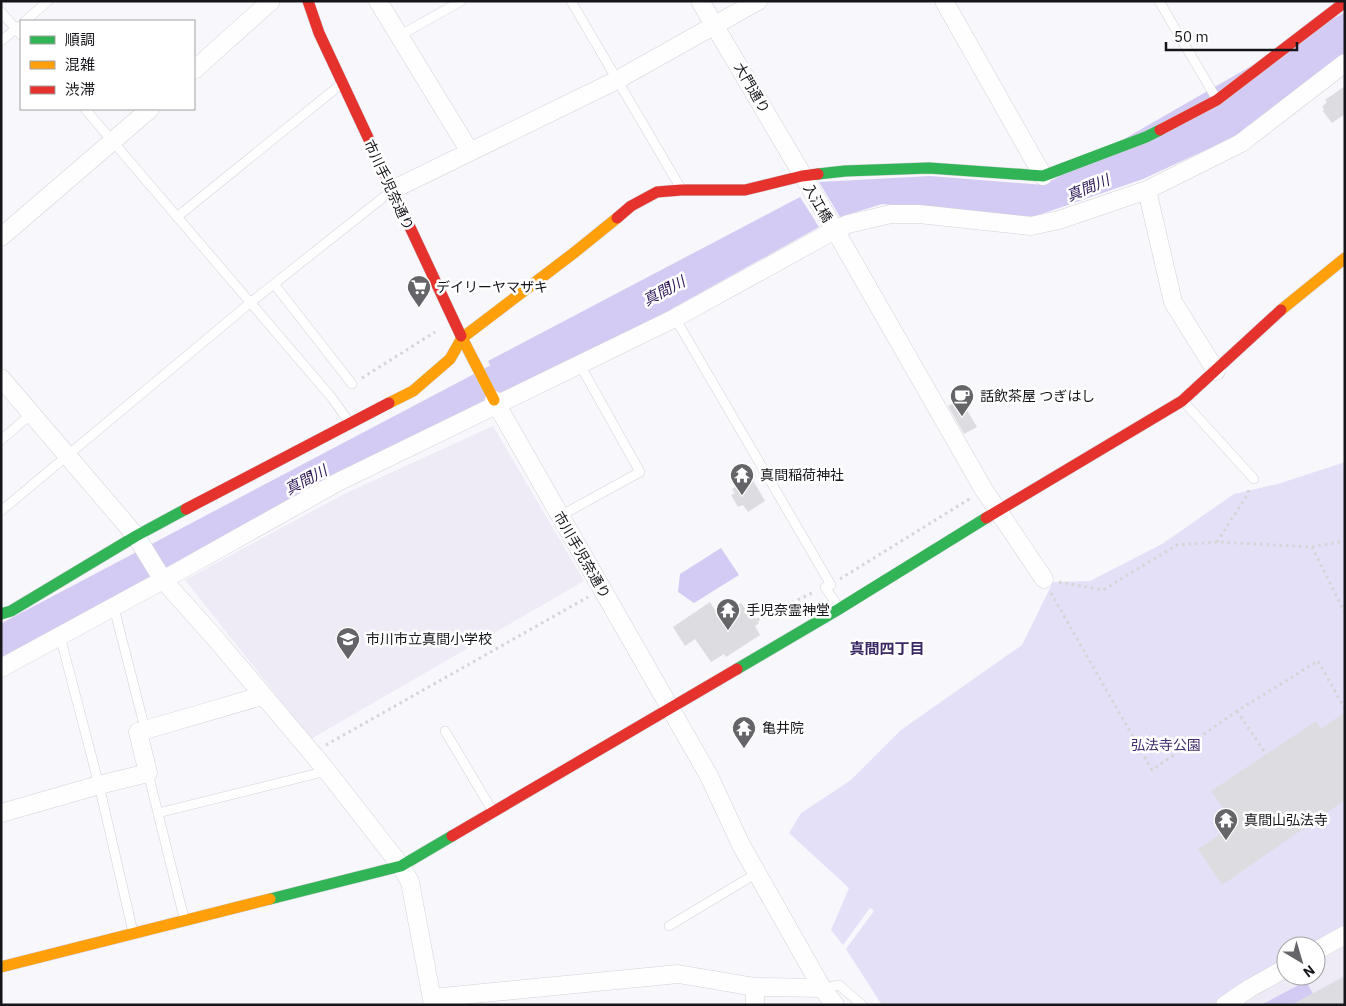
<svg xmlns="http://www.w3.org/2000/svg" width="1346" height="1006" viewBox="0 0 1346 1006" font-family="'IBM Plex Sans','Noto Sans JP',sans-serif">
<style>
.built{fill:#eeebf7}
.green{fill:#e4e0f7}
.water{fill:#d4cbf4}
.lines{fill:none;stroke-linecap:round;stroke-linejoin:round}
.river{stroke:#d4cbf4;stroke-width:31}
.building{fill:#dcdce1}
.lane-casing{stroke:#d3d2d8;stroke-width:10}
.street-casing{stroke:#d3d2d8;stroke-width:19}
.fast-casing{stroke:#d3d2d8;stroke-width:12}
.slow-casing{stroke:#d3d2d8;stroke-width:12}
.jam-casing{stroke:#d3d2d8;stroke-width:12}
.path{stroke:#d5d5d7;stroke-width:3;stroke-dasharray:2.5 4;stroke-linecap:butt}
.lane{stroke:#fefeff;stroke-width:9}
.street{stroke:#fefeff;stroke-width:18}
.fast{stroke:#30b455;stroke-width:11}
.slow{stroke:#ff9f0a;stroke-width:11}
.jam{stroke:#e5322d;stroke-width:11}
.labels{text-anchor:middle;stroke-width:5;stroke-linejoin:round;paint-order:stroke}
.street-label{font-size:14px;fill:#16151a;stroke:#fff}
.poi-label{font-size:14px;fill:#16151a;stroke:#fff;text-anchor:start}
.park-label{font-size:14px;fill:#402b6c;stroke:#fff}
.water-label{font-size:15px;font-style:italic;fill:#2f1858;stroke:#fff}
.neighbourhood-label{font-size:15px;font-weight:bold;fill:#3b2964;stroke:#fff}
</style>
<rect width="100%" height="100%" fill="#f7f7fc"/>
<path class="built" d="M493,426L584,581L311,739L185,580L344,494Z
M1345,946V1005H1236L1286,976H1316V960Z"/>
<path class="green" d="M1345,462V926L1308,946H1286V958L1213,1005H882L846,949L874,911L870,908L843,945L831,930L849,888L789,833L801,813L851,780L901,730L1022,645L1053,582L1090,581L1162,544L1234,494L1278,484Z"/>
<path class="water" d="M1345,12V55L1238,135L1143,179L1033,217L882,204L840,217L819,182L930,176L1044,185Z
M800,197L819,227L508,400L488,361Z
M721,548L739,575L694,603L678,592L680,574Z
M1306,981L1319,1005H1261Z"/>
<g class="lines">
<path class="river" d="M1,641L513,371"/>
</g>
<path class="building" d="M1345,86V114L1332,123L1323,111L1324,109L1322,107L1327,102L1325,100Z
M961,400L977,427L964,434L948,406Z
M751,477L765,501L748,512L743,505L738,507L731,495L735,493L732,489Z
M710,602L719,617L741,603L746,610L749,609L759,623L755,626L760,635L726,657L724,654L711,662L695,639L685,646L673,627Z
M1345,712V800L1222,885L1198,849L1234,825L1211,791L1316,721L1321,729Z
M1345,976V1005H1291Z"/>
<g class="lines">
<g class="lane-casing">
<path id="lane" d="M571,1L680,187
M1159,1L1216,98
M1,12L21,35
M25,21L48,1
M399,36L461,1
M1,41L19,26
M85,109L332,398L349,422
M177,217L340,85
M274,284L352,384
M675,318L831,585L825,587L839,608
M1183,401L1254,479
M1,440L31,414
M1,511L250,303L390,192
M560,516L640,472L580,365
M114,608L145,729
M60,636L99,785L133,932
M445,731L492,810
M148,773L184,918
M158,813L327,771
M669,926L757,873
M822,988L839,985L862,1005"/>
</g>
<g class="street-casing">
<path id="street" d="M378,1L470,152
M700,1L835,230L984,490L1044,579
M944,1L1043,176
M194,70L271,1
M392,190L617,80L758,1
M1147,190L1173,302L1216,371
M1,237L150,109
M1,378L136,536L163,580L215,638L327,771L401,866L410,882L433,1005
M494,400L709,776L741,845L822,988L835,1005
M1,668L163,580L338,482L675,318L835,230L848,224L891,214H919L1031,226L1059,220L1147,190L1241,143L1345,63
M1,813L99,785L148,773L138,732L262,696
M1316,951L1345,935
M432,998L678,974L755,987L822,988
M755,1005V987
M1225,1005L1250,988L1286,968"/>
</g>
<g class="fast-casing">
<path id="fast" d="M818,174L845,171L929,168L1043,176L1146,137L1160,130
M1,614L11,611L136,536L186,509
M737,669L839,609L986,518
M270,899L401,866L452,836"/>
</g>
<g class="slow-casing">
<path id="slow" d="M1281,310L1345,258
M461,336L494,400
M389,403L413,391L450,359L462,338L575,252L617,218
M1,967L270,899"/>
</g>
<g class="jam-casing">
<path id="jam" d="M308,1L319,33L461,336
M1160,130L1217,100L1345,2
M617,218L631,206L657,192L681,190H745L802,176L818,174
M186,509L389,403
M986,518L1182,401L1281,310
M452,836L737,669"/>
</g>
<path class="path" d="M362,378L435,332
M1217,542L1246,497L1250,488
M1312,547L1345,541
M840,579L971,498
M1059,582L1103,590L1177,545L1217,542L1312,547L1345,613
M1051,593L1152,770L1237,711L1318,661L1345,709
M757,620L814,592
M1237,711L1266,754
M326,745L588,597"/>
<use href="#lane" class="lane"/>
<use href="#street" class="street"/>
<use href="#fast" class="fast"/>
<use href="#slow" class="slow"/>
<use href="#jam" class="jam"/>
</g>
<defs>
<g id="supermarket-pin" transform="scale(1.25)"><path d="M0 17L-7.5 6A9.5 9.5 0 1 1 7.5 6Z" fill="#656469" stroke="#fff"/><path d="M-6-5.5h2.5l.6 2H6L4.5 2H-2.5L-4.4-4H-6ZM-1.5 3.2a1.3 1.3 0 1 0 .1 0ZM3 3.2a1.3 1.3 0 1 0 .1 0Z" fill="#fff"/></g>
<g id="cafe-pin" transform="scale(1.25)"><path d="M0 17L-7.5 6A9.5 9.5 0 1 1 7.5 6Z" fill="#656469" stroke="#fff"/><path d="M-5.5-4.5H6V0H3Q3 3.5 0 3.5H-2.5Q-5.5 3.5-5.5 0ZM3-3.2v2h1.7v-2ZM-6 4.5H4V6H-6Z" fill="#fff"/></g>
<g id="temple-pin" transform="scale(1.25)"><path d="M0 17L-7.5 6A9.5 9.5 0 1 1 7.5 6Z" fill="#656469" stroke="#fff"/><path d="M0-6L5-2H3V0L6.5 2.5H4V6H1.5V3h-3V6H-4V2.5H-6.5L-3 0V-2H-5Z" fill="#fff"/></g>
<g id="school-pin" transform="scale(1.25)"><path d="M0 17L-7.5 6A9.5 9.5 0 1 1 7.5 6Z" fill="#656469" stroke="#fff"/><path d="M0-5L7-2L0 1L-7-2ZM-4 1L0 2.5L4 1V4Q0 6-4 4Z" fill="#fff"/></g>
</defs>
<g fill-rule="evenodd">
<use href="#supermarket-pin" x="419" y="287"/>
<use href="#cafe-pin" x="962" y="396"/>
<use href="#temple-pin" x="742" y="475"/>
<use href="#temple-pin" x="728" y="610"/>
<use href="#school-pin" x="348" y="639"/>
<use href="#temple-pin" x="744" y="728"/>
<use href="#temple-pin" x="1226" y="820"/>
</g>
<g class="labels">
<g class="street-label">
<text transform="translate(752 88) rotate(60)" y="5">大門通り</text>
<text transform="translate(389 185) rotate(65)" y="5">市川手児奈通り</text>
<text transform="translate(818 203) rotate(59)" y="5">入江橋</text>
<text transform="translate(582 555) rotate(60)" y="5">市川手児奈通り</text>
</g>
<g class="poi-label">
<text x="436" y="292">デイリーヤマザキ</text>
<text x="980" y="401">話飲茶屋 つぎはし</text>
<text x="760" y="480">真間稲荷神社</text>
<text x="746" y="615">手児奈霊神堂</text>
<text x="366" y="644">市川市立真間小学校</text>
<text x="762" y="733">亀井院</text>
<text x="1244" y="825">真間山弘法寺</text>
</g>
<g class="park-label">
<text x="1166" y="750">弘法寺公園</text>
</g>
<g class="water-label">
<text transform="translate(1088 188) rotate(-23)" y="5">真間川</text>
<text transform="translate(664 291) rotate(-28)" y="5">真間川</text>
<text transform="translate(306 480) rotate(-28)" y="5">真間川</text>
</g>
<g class="neighbourhood-label">
<text x="887" y="654">真間四丁目</text>
</g>
</g>
<rect width="1346" height="1006" fill="none" stroke="#16151a" stroke-width="5"/>
<rect x="20" y="20" width="175" height="90" fill="#ffffff" stroke="#a2a1a3"/>
<rect x="30" y="36" width="25" height="8" fill="#30b455" stroke="#a2a1a3"/>
<text x="65" y="45" font-size="15" fill="#16151a">順調</text>
<rect x="30" y="61" width="25" height="8" fill="#ff9f0a" stroke="#a2a1a3"/>
<text x="65" y="70" font-size="15" fill="#16151a">混雑</text>
<rect x="30" y="86" width="25" height="8" fill="#e5322d" stroke="#a2a1a3"/>
<text x="65" y="95" font-size="15" fill="#16151a">渋滞</text>
<g transform="translate(1301 961) rotate(142)"><circle r="24" fill="#ffffff" stroke="#a2a1a3"/>
<path d="M0-4L9 19L0 12L-9 19Z" fill="#656469"/>
<text y="-8" font-size="14" font-weight="bold" text-anchor="middle" fill="#16151a">N</text>
</g>
<path d="M1166 42v8h131v-8" fill="none" stroke="#16151a" stroke-width="2.5"/>
<text x="1174" y="42" font-size="15" fill="#16151a" stroke="#ffffff" stroke-width="4" paint-order="stroke">50 m</text>
</svg>
